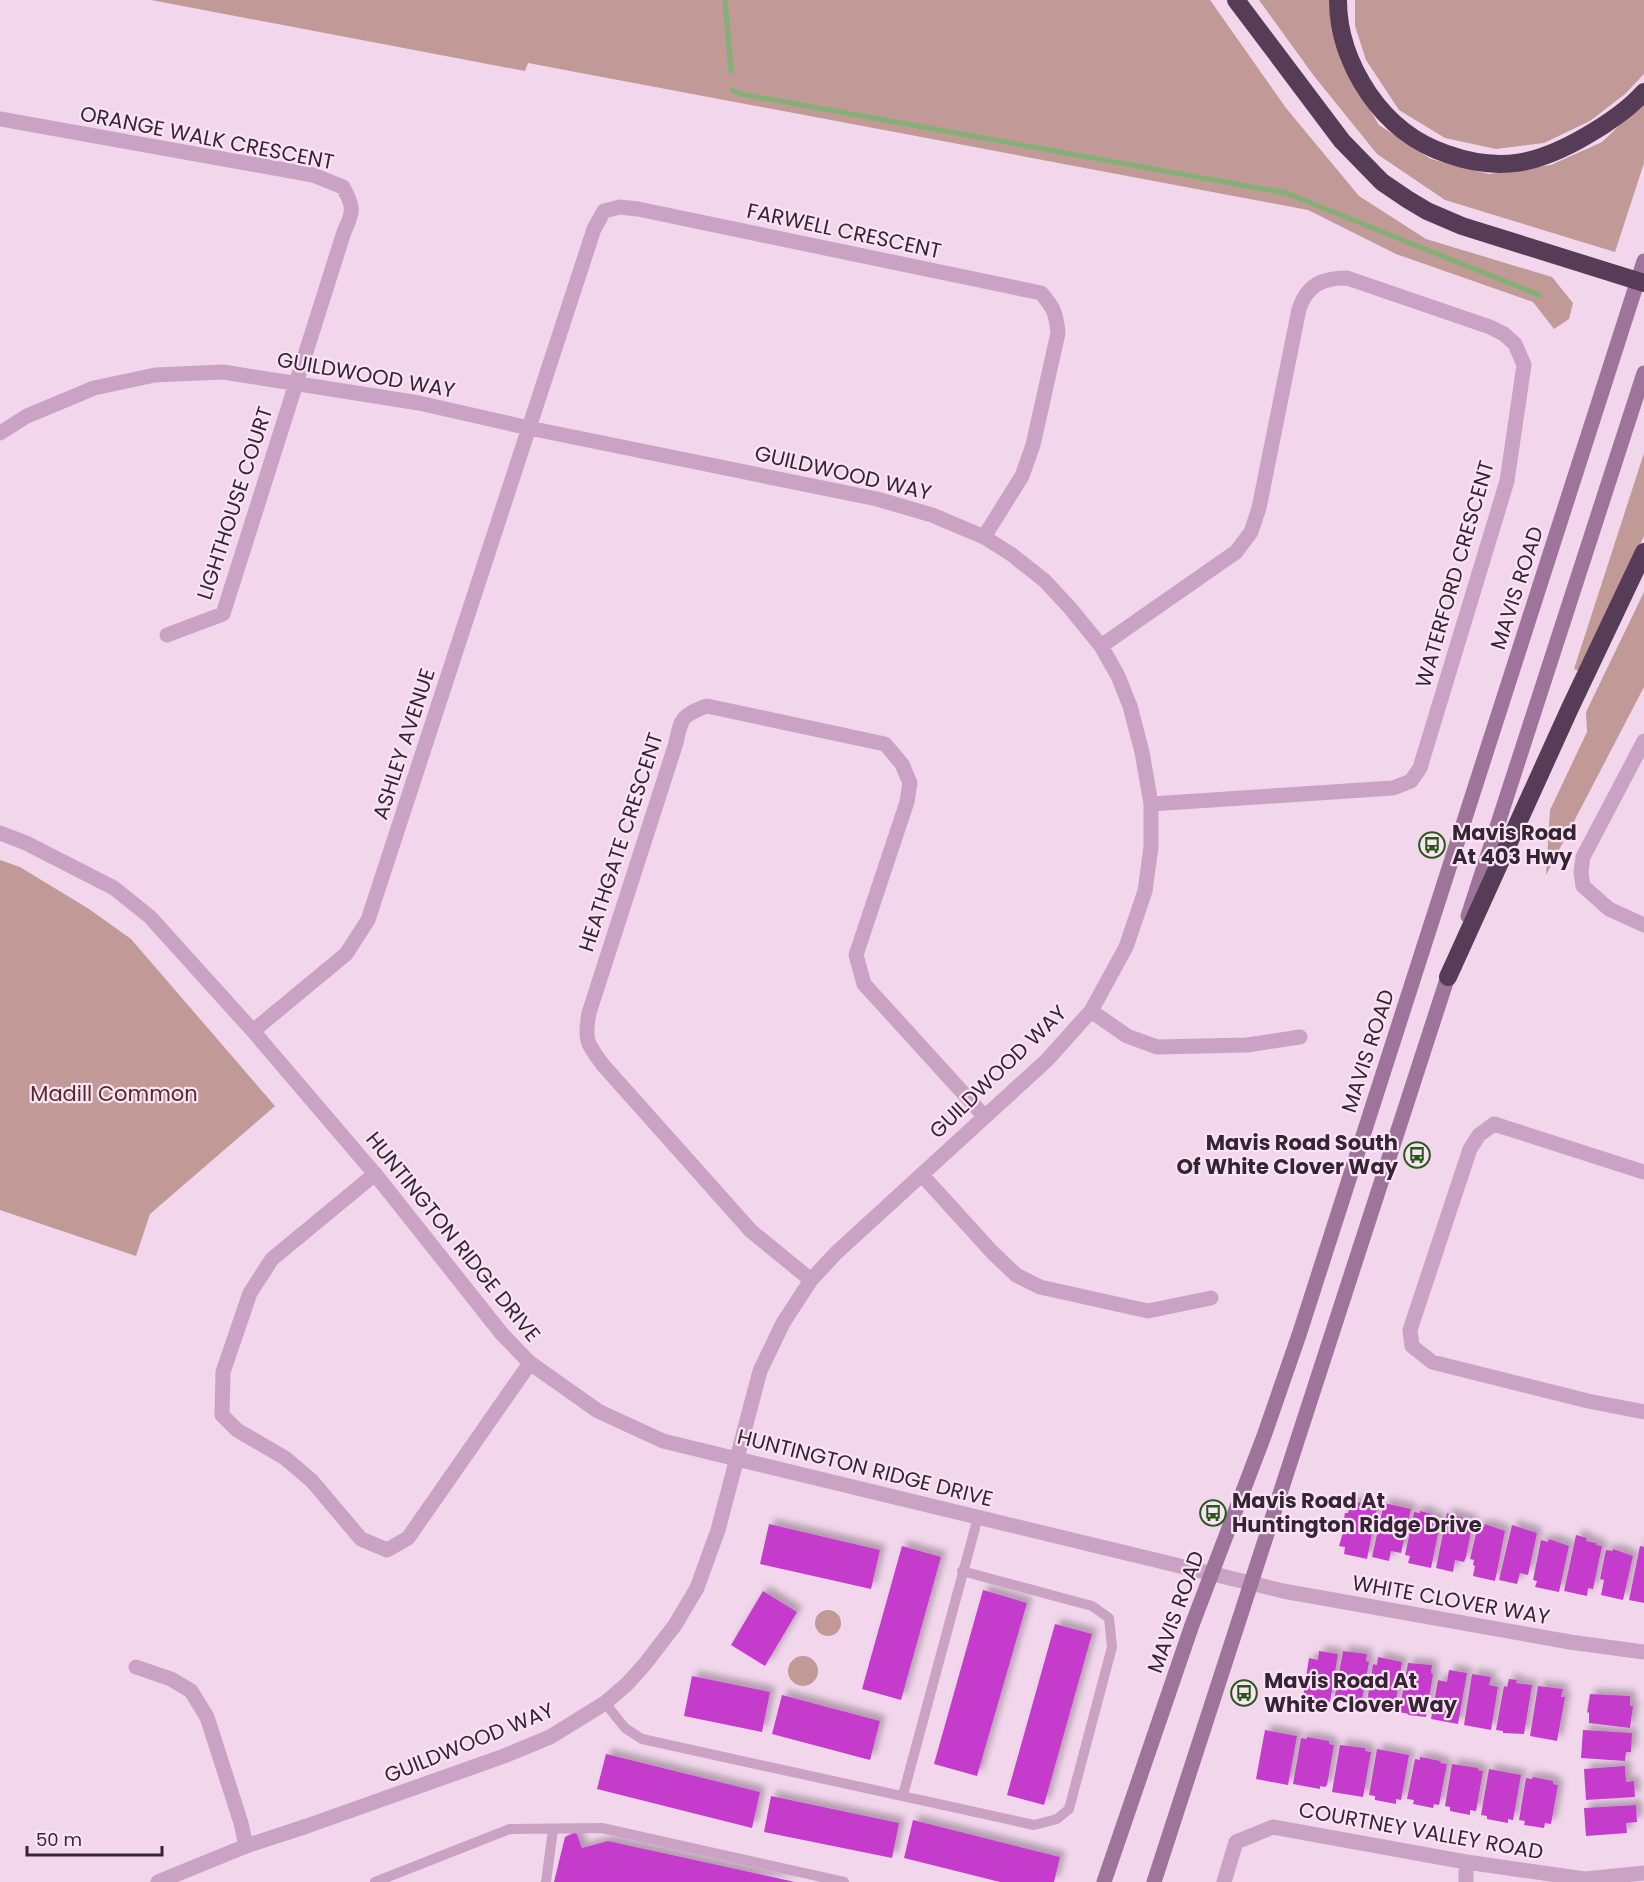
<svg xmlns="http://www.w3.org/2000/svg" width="1644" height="1882" viewBox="0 0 1644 1882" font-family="Poppins,sans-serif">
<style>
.green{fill:#c19997}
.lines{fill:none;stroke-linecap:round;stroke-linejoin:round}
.stream{stroke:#83b075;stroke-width:5}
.building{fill:#c53bcc;filter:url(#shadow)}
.service{stroke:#caa3c4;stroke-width:10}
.minor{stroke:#caa3c4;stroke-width:15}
.tertiary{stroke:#caa3c4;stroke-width:15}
.secondary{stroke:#9e749b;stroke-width:15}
.motorway{stroke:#563c56;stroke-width:18}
.labels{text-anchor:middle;stroke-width:4.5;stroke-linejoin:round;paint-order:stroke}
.street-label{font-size:21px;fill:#352534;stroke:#fae3f4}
.poi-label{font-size:21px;font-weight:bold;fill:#352534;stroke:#fae3f4;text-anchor:start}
.park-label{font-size:21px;fill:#542b28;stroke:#fae3f4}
</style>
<defs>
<filter id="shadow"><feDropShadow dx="5.5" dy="-5.5" stdDeviation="3" flood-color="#0004"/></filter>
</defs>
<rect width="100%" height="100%" fill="#f2d7ec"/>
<path class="green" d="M151,0H1210L1286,108L1359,196L1426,239L1552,277L1573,303L1569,319L1554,329L1533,302L1396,254L1308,210L528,63L525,71Z
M1259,0H1329L1341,62L1379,125L1431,159L1489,174L1551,165L1602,142L1644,102V163L1615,252L1445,200L1377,154L1314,76Z
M1355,0H1644V74L1625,94L1590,121L1544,143L1496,149L1445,138L1399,110L1366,60L1355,26Z
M1644,453V536L1582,672L1574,669Z
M1644,592V687L1546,875L1550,810L1587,732L1586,712Z
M0,860L20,867L89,909L131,939L275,1106L150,1214L136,1256L0,1210Z
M815 1623a13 13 0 1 1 26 0a13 13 0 1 1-26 0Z
M788 1671a15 15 0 1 1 30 0a15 15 0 1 1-30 0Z"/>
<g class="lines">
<path class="stream" d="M725,0L731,71
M732,90L741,94L1286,193L1539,295"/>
</g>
<path class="building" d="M1356,1502L1368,1504L1367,1507L1377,1508L1367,1559L1344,1554L1345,1547L1339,1546L1344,1529L1342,1528L1345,1513H1348L1350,1503L1356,1504Z
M1384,1503L1411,1509L1401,1553L1391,1551L1389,1561L1372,1557Z
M1420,1511L1432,1514L1431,1517L1441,1519L1431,1568L1408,1563L1410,1556L1405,1555L1414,1512L1420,1513Z
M1447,1513L1473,1521L1466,1557L1464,1562L1455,1560L1453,1572L1436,1568Z
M769,1524L880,1550L871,1589L760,1564Z
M1485,1524L1505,1531L1495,1581L1473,1576L1475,1566L1473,1565L1474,1560L1470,1559L1478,1525L1484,1527Z
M1512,1525L1537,1533L1528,1575L1520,1573L1517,1584L1499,1580Z
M1576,1535L1587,1538L1586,1541L1596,1543V1545L1602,1546L1593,1589L1588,1588L1587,1596L1564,1591Z
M1549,1539L1569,1546L1559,1592L1535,1587L1537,1581L1533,1580L1541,1540L1548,1542Z
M902,1546L941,1557L901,1700L862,1689Z
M1640,1546L1644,1547V1603L1629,1600Z
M1613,1549L1633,1556L1623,1600L1601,1595L1604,1580L1600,1579L1606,1550L1613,1551Z
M983,1590L1027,1603L977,1776L934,1764Z
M763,1591L797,1612L765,1666L731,1645Z
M1055,1624L1092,1634L1044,1805L1007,1795Z
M1319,1651L1338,1654L1330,1702L1303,1697L1309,1658L1318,1660Z
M1343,1651L1367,1654L1366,1661L1369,1662L1361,1705L1354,1704L1353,1706L1334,1701Z
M1378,1657L1402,1662L1394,1713L1366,1708L1373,1664L1377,1665Z
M1408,1663L1432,1665L1431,1673L1433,1674L1426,1717L1408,1715L1409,1714L1399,1712Z
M1449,1670L1467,1673L1458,1724L1431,1719L1438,1680L1447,1682Z
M1472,1674L1491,1677L1489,1685L1498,1687L1491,1730L1464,1725Z
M692,1676L770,1692L762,1732L684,1716Z
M1509,1679L1517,1680L1516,1683L1532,1685L1524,1734L1503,1733V1731L1496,1730L1504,1686L1507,1687Z
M1538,1686L1563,1689L1561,1697H1565L1557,1741L1530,1736Z
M1590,1694L1630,1696V1706H1633L1630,1728L1589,1723V1712L1587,1713Z
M782,1695L880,1721L870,1760L772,1734Z
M1265,1730L1297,1736L1288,1785L1256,1779Z
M1583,1730L1632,1733L1631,1752H1626L1625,1761L1581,1758Z
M1307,1737L1329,1741V1744L1334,1745L1327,1785L1325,1787L1320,1786V1789L1293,1784L1301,1738L1307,1739Z
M1340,1745L1365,1748V1751L1371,1752L1363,1797L1332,1792Z
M1377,1749L1409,1755L1401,1800L1396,1799V1804L1375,1800V1796L1369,1795Z
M606,1754L760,1792L752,1828L597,1789Z
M1420,1757L1441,1761L1440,1763L1447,1764L1439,1805L1434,1804L1433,1808L1413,1804L1414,1800L1407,1799L1415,1759L1420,1760Z
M1452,1764L1478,1768V1770L1483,1771L1476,1811L1470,1810V1815L1450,1811V1807L1445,1806Z
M1625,1766L1626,1782L1634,1781L1635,1797L1586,1800L1584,1769Z
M1489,1769L1521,1775L1513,1820L1508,1819V1823L1487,1819V1816L1481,1815Z
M1533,1777L1553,1781V1784L1558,1785L1551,1824L1545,1823L1544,1828L1524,1825L1525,1821L1519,1820L1526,1778L1532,1779Z
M771,1796L899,1823L892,1858L764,1832Z
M1636,1805L1637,1822L1626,1823L1627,1833L1586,1836L1584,1808Z
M913,1820L1060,1857L1054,1882H1000L904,1858Z
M576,1832L582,1848L608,1841L795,1882H554L565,1837Z"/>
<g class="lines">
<path class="service" d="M605,1703L625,1728L642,1739L1034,1825L1057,1819L1069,1809L1112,1647L1109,1618L1092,1606L962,1571
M903,1795L978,1517
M375,1882L510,1829L602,1828L844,1882
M546,1882L553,1830"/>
<path class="minor" d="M0,119L313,175L343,187C354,207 354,211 344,232L223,614L167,635
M0,433L27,416L94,388L155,375L223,372L419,403L529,428L877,499L932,515L984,537L1011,554L1045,581L1070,608L1101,646L1118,676L1130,706L1142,752L1151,804V847L1145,891L1126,947L1091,1011L1047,1060L836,1253L811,1280L783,1323L760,1371L718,1530L697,1588L675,1625L645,1664L627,1684L605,1703L550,1737L504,1756L307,1826L246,1846L158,1882
M1101,646L1236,552L1251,532L1259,508L1299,309C1307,285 1322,278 1347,278L1490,327L1504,334L1515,344L1524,365L1507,481L1420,768L1411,781L1393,788L1151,804
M1644,741L1583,857L1581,872L1583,886L1609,909L1644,925
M1091,1011L1127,1036L1157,1047L1247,1045L1300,1037
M253,1031L346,954L368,920L594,229L604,211L620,207L638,209L1041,293C1054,308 1056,313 1058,333L1033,445L1022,476L984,537
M1644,1172L1494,1124L1479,1135L1470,1149L1410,1330L1412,1346L1432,1362L1588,1401L1644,1412
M375,1174L272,1259L250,1293L223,1372L222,1415L237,1430L285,1458L312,1481L361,1539L387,1550L408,1538L530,1363
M922,1175L992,1252L1016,1275L1040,1287L1148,1311L1211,1298
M811,1280L751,1231L603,1065C587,1043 584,1041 589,1013L676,743C681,718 682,715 707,706L885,744L902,764L910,783L907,802L856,955L864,984L985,1117
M136,1667L171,1679L191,1691L207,1717L241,1823L246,1846
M1224,1882L1236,1842L1273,1827L1466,1862L1585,1879L1644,1873
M1466,1882V1862"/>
<path class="tertiary" d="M0,833L26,843L114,888L150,917L253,1031L375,1174L502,1334L530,1363L598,1411L663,1441L1283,1591L1570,1642L1644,1652"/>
<path class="secondary" d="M1468,916L1644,373
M1104,1882L1192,1625L1264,1436L1300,1332L1644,261
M1154,1882L1451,967"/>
<path class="motorway" d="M1236,0L1342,141L1382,182L1407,199L1427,211L1462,226L1644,283
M1338,0C1338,34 1350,66 1369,94C1389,123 1414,143 1447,154C1500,173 1538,164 1586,136C1607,124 1628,110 1644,92
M1448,977L1570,708L1644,552"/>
</g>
<defs>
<g id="bus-ring" transform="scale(1.35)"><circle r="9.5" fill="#fae3f4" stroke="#275819" stroke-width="1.5"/><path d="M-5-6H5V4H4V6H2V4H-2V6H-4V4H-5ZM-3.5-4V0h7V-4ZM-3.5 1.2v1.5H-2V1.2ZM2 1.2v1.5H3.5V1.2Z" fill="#275819"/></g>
</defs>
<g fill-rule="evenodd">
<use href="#bus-ring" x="1432" y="845"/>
<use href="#bus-ring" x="1417" y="1155"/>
<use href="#bus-ring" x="1213" y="1513"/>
<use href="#bus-ring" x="1244" y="1693"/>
</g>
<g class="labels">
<g class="street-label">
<text transform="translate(207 138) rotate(11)" y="7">ORANGE WALK CRESCENT</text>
<text transform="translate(844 231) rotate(12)" y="7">FARWELL CRESCENT</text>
<text transform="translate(366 375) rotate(10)" y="7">GUILDWOOD WAY</text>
<text transform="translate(843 473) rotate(13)" y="7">GUILDWOOD WAY</text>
<text transform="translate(235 503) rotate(-72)" y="7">LIGHTHOUSE COURT</text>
<text transform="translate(1455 574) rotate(-74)" y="7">WATERFORD CRESCENT</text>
<text transform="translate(1517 588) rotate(-72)" y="7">MAVIS ROAD</text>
<text transform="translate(404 744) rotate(-72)" y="7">ASHLEY AVENUE</text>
<text transform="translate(621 842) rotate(-72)" y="7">HEATHGATE CRESCENT</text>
<text transform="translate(1368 1051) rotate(-72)" y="7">MAVIS ROAD</text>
<text transform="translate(998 1072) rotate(-44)" y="7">GUILDWOOD WAY</text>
<text transform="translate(453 1237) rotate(51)" y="7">HUNTINGTON RIDGE DRIVE</text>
<text transform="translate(865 1468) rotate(14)" y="7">HUNTINGTON RIDGE DRIVE</text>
<text transform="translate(1451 1600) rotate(10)" y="7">WHITE CLOVER WAY</text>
<text transform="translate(1176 1612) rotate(-70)" y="7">MAVIS ROAD</text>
<text transform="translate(469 1743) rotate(-22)" y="7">GUILDWOOD WAY</text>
<text transform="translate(1421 1831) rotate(10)" y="7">COURTNEY VALLEY ROAD</text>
</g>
<g class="poi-label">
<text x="1452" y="840">Mavis Road<tspan x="1452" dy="24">At 403 Hwy</tspan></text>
<text x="1398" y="1150" text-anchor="end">Mavis Road South<tspan x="1398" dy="24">Of White Clover Way</tspan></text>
<text x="1232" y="1508">Mavis Road At<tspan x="1232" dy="24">Huntington Ridge Drive</tspan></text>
<text x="1264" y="1688">Mavis Road At<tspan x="1264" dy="24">White Clover Way</tspan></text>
</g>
<g class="park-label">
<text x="114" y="1101">Madill Common</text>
</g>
</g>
<path d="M27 1846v9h135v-9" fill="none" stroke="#352534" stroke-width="3"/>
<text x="36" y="1846" font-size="18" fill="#352534" stroke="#fae3f4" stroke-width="4.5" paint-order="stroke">50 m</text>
</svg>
